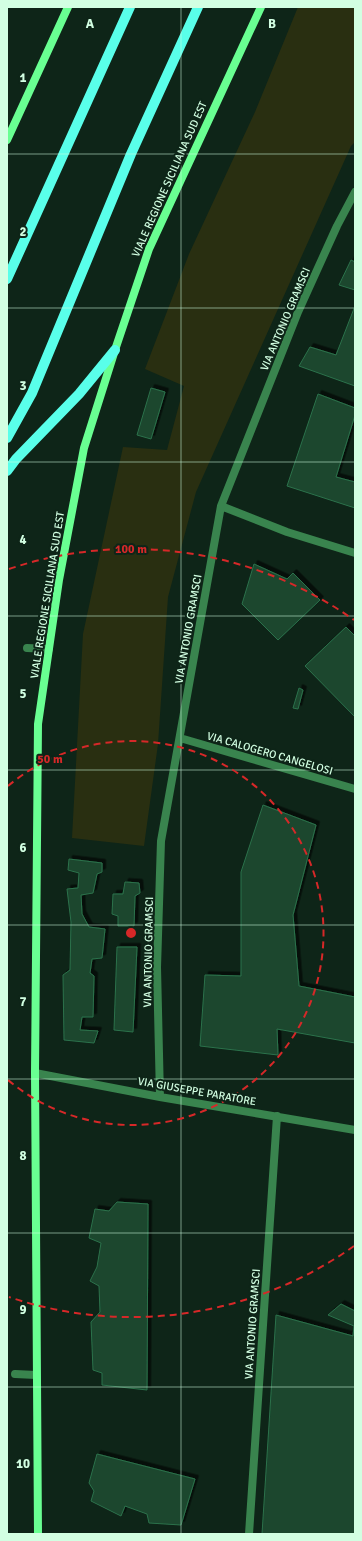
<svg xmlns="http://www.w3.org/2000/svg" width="362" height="1541" viewBox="0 0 362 1541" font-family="Signika,sans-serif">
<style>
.green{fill:#292f11}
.building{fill:#1a462e;stroke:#2c724b;filter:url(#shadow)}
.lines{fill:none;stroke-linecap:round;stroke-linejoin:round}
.lane{stroke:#39844e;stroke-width:8}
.street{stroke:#39844e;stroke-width:8}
.secondary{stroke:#69ff92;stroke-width:8}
.primary{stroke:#59ffea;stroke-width:10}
.grid{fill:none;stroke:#d2ffe2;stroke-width:1;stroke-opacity:0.55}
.ring{fill:none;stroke:#d62828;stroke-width:2;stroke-dasharray:7 5}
.labels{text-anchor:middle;stroke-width:4;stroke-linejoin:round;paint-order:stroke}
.street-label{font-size:11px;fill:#d2ffe2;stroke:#0e2518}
.grid-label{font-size:13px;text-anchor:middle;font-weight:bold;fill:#d2ffe2;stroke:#0e2518;stroke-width:4;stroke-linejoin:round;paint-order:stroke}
.centre{fill:#d62828;stroke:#0e2518;stroke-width:2}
.ring-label{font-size:12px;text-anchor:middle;font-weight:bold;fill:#d62828;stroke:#0e2518;stroke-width:4;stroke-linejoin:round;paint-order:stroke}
</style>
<defs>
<filter id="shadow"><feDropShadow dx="3.5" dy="-3.5" stdDeviation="0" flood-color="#0009"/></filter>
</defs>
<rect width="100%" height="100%" fill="#0e2518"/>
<path class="green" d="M298,7H355V142L351,146L196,492L168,597L158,744L144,846L72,838L83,634L123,447L167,450L184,386L145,369L189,254L255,112Z"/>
<path class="building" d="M351,260L355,262V290L339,285Z
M355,306V386L299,366L310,347L336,355Z
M151,388L165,392L151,439L137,435Z
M318,394L355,408V415L336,477L355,482V508L287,486Z
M254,564L287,579L293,573L320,600L278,640L242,604Z
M346,627L355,636V717L305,666Z
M299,688L303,690L298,709L293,708Z
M263,805L316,825L293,915L299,986L355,997V1043L277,1029L278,1055L200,1046L205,975L241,976V872Z
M69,859L102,863V872L97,874L93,893L81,895L82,914L89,927L105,929L102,958L92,959L90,973L94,976L93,1017H82L80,1030L98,1031L94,1043L64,1040L63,975L70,970L71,922L67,889L78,888L79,873L68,870Z
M125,882L139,883L140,893L135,896L134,926H118V916L112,914L113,894H123Z
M117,947H137L133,1032L114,1030Z
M117,1202L148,1204L147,1390L102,1385V1373L93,1370L91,1322L100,1312L99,1286L90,1281L97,1267L101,1243L89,1238L95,1209L109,1211Z
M341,1304L355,1311V1534H262L276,1315L353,1336L354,1326L328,1315Z
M97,1454L195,1479L181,1525L149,1523L147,1514L125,1506L121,1516L91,1501L94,1491L89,1483Z"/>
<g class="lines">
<path class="lane" d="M27,648L49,649
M15,1374L36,1375"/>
<path class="street" d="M221,506L287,532L355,553
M180,738L355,789
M35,1073L160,1097L355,1130
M160,1097L157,967L161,841L221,506L298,312L337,226L355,192
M249,1534L277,1116"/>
<path class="secondary" d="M7,140L68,7
M38,1534L35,1073L38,724L59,580L84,448L115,350L149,249L261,7"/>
<path class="primary" d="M7,279L130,7
M7,438L32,393L131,154L198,7
M7,471L16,459L79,394L115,350"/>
</g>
<path class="grid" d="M181,7V1534M7,154H355M7,308H355M7,462H355M7,616H355M7,770H355M7,925H355M7,1079H355M7,1233H355M7,1387H355"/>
<g class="ring">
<path d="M8 786A192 192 0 1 1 8 1080"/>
<path d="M354 1246A384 384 0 0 1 9 1297M9 569A384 384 0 0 1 354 620"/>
</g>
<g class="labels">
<g class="street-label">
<text transform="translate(169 179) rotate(-66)" y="4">VIALE REGIONE SICILIANA SUD EST</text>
<text transform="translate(285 319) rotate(-67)" y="4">VIA ANTONIO GRAMSCI</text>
<text transform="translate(47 595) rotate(-81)" y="4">VIALE REGIONE SICILIANA SUD EST</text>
<text transform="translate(188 629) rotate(-80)" y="4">VIA ANTONIO GRAMSCI</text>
<text transform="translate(270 753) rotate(16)" y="4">VIA CALOGERO CANGELOSI</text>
<text transform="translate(148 952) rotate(-89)" y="4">VIA ANTONIO GRAMSCI</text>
<text transform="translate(197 1091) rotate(10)" y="4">VIA GIUSEPPE PARATORE</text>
<text transform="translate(252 1324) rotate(-86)" y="4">VIA ANTONIO GRAMSCI</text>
</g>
</g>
<g class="grid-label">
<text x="90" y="28">A</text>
<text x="272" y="28">B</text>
<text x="23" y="82">1</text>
<text x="23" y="236">2</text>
<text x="23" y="390">3</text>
<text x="23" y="544">4</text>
<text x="23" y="698">5</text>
<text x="23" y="852">6</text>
<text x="23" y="1006">7</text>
<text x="23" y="1160">8</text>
<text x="23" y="1314">9</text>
<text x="23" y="1468">10</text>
</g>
<circle cx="131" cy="933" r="6" class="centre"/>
<g class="ring-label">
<text x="131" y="553">100 m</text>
<text x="50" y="763">50 m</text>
</g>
<rect width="362" height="1541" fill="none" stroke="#d2ffe2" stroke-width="16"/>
</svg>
